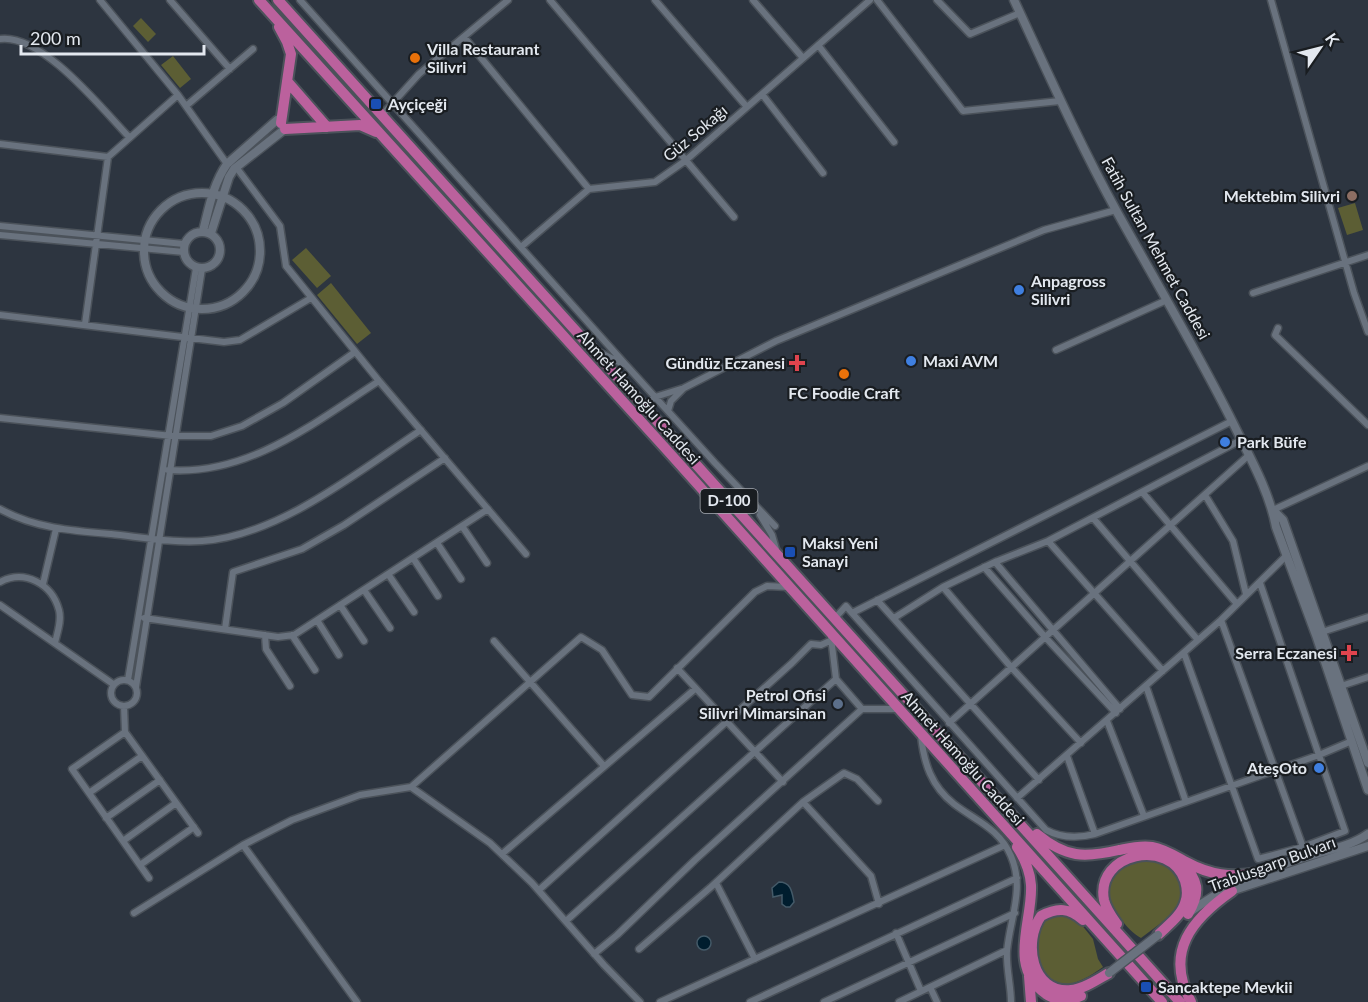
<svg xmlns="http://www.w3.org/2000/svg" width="1368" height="1002" viewBox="0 0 1368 1002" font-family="Lato,sans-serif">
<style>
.green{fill:#5c5e34}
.water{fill:#001d2e;stroke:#445a68;stroke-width:1.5}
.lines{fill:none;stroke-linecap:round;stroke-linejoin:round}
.street-casing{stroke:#4b525a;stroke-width:9}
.secondary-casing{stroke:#4b525a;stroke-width:11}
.highway-casing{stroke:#4b525a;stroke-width:14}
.street{stroke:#69727e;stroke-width:6}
.secondary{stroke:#69727e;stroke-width:8}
.highway{stroke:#bb619d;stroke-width:10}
.secondary-bridge-casing{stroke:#4b525a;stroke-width:11;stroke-linecap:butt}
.secondary-bridge{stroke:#69727e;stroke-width:8}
.food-dot{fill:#e8710a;stroke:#191d21;stroke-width:2}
.transit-dot{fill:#1a4fb4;stroke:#191d21;stroke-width:2}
.education-dot{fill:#8d6e63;stroke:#191d21;stroke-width:2}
.shop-dot{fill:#3f7fe0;stroke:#191d21;stroke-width:2}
.health-dot{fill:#e0444e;stroke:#191d21;stroke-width:2}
.service-dot{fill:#5c6f8a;stroke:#191d21;stroke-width:2}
.labels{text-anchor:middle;stroke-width:4.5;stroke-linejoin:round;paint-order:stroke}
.shield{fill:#191d21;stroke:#a6abb1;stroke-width:1.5}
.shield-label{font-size:15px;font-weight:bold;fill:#e3e8ef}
.poi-label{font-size:16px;font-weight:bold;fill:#e3e8ef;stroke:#191d21;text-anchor:start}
.street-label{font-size:16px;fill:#e3e8ef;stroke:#191d21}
</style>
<rect width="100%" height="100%" fill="#2d3540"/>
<path class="green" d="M141,18L156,34L148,42L133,26Z
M173,56L191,79L180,88L161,65Z
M1355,203L1363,230L1347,235L1338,208Z
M306,248L331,276L317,288L292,260Z
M331,283L371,333L357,344L317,295Z
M1144,856L1176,868L1185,890L1177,911L1141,938C1126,930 1111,907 1107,890L1118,866Z
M1049,913L1073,914L1093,939L1098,959L1103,967C1080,984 1051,998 1038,961C1035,954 1032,946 1034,938C1036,930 1044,920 1049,913Z"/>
<path class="water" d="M779,882C791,882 792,892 794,902L790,907H786L782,904V895L773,897L772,888Z
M697 943a7 7 0 1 1 14 0a7 7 0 1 1-14 0Z"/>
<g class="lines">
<g class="street-casing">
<path id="street" d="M100,0L178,95L227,164
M170,0L230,69
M300,0L626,365L715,463L775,526
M550,0L734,217
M655,0L747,107
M753,0L803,58
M877,0L963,111L1060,101
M937,0L970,34L1020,13
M1271,0L1354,293L1368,332
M464,37L589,189
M0,39C42,33 102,109 129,137
M818,45L894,142
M762,94L823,173
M186,106L253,49
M381,116L419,74L508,0
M0,144L108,157
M236,167L280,226L286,266L379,381L526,554
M0,226L184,244
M0,235L184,252
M521,247L589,189L655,182L685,161L870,0
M1253,293L1368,255
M0,315L224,342L240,340L311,298
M85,324L108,157L178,95
M1278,328L1275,335L1368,425
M1056,350L1167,300
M597,351L623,364
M684,388L776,341L1044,230L1116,210
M645,406L655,397L684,388L671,401L668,411
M0,418L172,436H211L242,426L283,403L355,352
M168,470C249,476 315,422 379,381
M1143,493L1237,604
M1205,495L1233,541L1246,594
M0,509C34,528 73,531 111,534C140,537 172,543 202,541C279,536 359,471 421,430
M1273,510L1368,466
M760,515L772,535L776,549
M1093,518L1198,640
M462,526L487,563
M1048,541L1163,671
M437,543L461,579
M413,558L438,596
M995,562L1120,709
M984,567L1046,638L1116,713
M388,574L414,612
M0,582C25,569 52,584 59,610C62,621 57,633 55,643
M43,584L56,529
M943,587L1011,667L1081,743
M364,590L390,628
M877,600L1039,780
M0,605L113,684
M340,605L364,641
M852,613L1046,830C1061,838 1079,838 1095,834L1319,755L1352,741
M144,618L278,637L294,635L488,509
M835,618L846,606L852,613L1232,421
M894,618L943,587L995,562L1048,541L1241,440
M317,620L339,655
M1221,620L1303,847
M225,629L233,572L302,549L344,525L445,458
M1322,632L1368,617
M265,635L266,649L290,686
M292,635L315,670
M831,637L836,679L862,709H899
M494,641L604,766
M1184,653L1258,859L1303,847L1345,831L1260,583
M677,668L783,782
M111 693a13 13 0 1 1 26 0a13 13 0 1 1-26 0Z
M128,680L196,268
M1146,686L1186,802
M1341,686L1368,677
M136,687L202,269
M124,706L125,732L198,833
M1107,721L1144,816
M949,723L1249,455
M125,732L72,769L149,878
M921,736C924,763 931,786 954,804C976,821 999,828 1011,856C1025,889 1010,918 1007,951C1006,968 1011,985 1011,1002
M1067,756L1095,834
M411,787L490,843L532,883L604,965L640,1002
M89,793L142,756
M1017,798L1221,620L1286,556
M803,802L871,876L879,904
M106,818L160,780
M123,841L176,803
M243,845L357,1002
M502,854L695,689
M140,865L194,827
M716,883L755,959
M539,890L792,663L811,644L821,645L832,640
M134,913L243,845L292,820L360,795L411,787L581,637L602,650L632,695L649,697L755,592L767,586L788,587
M566,921L836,679
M896,933L921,991
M639,949L711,887L803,802L844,773L857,779L878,801
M594,954L617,935L695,860L862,709
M930,987L937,1002
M660,1002L1005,845
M750,1002L1017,878
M824,1002L1015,913
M899,1002L1007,950"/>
</g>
<g class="secondary-casing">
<path id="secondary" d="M1014,0C1047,71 1079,143 1117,212C1156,282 1197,351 1233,423C1249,456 1269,490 1276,527L1316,635L1368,790
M144 251a58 58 0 1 1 116 0a58 58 0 1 1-116 0Z
M203,231C209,208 213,184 227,164L277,120L285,129L234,169L229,177L211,233
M184 250a18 18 0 1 1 36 0a18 18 0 1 1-36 0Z
M1273,510L1283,520L1368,763
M1231,891L1368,846
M1190,912C1225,886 1261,871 1303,858C1323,851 1350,847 1368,834"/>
</g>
<g class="highway-casing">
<path id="highway" d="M259,0L666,449L1162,1002
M278,0L1180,1002
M279,27L287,42L291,54L281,123
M287,81L327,127
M285,129L360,125L376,132
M1037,834C1066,858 1084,858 1119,850C1129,848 1141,845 1152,847C1164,849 1175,856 1186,862C1210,875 1231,878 1258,873
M1017,847C1025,859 1030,871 1031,885C1033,922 1007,966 1046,994C1058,1002 1069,1001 1081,996
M1181,862C1199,880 1201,892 1188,914
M1083,920C1069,908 1058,907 1041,916C1023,941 1031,994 1071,990C1084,989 1098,979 1109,973
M1117,924C1112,917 1106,909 1104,900C1095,853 1170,837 1185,881C1187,888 1188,896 1185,903C1181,916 1167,926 1158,935
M1029,976L1031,1002
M1191,1002C1164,952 1192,919 1232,891"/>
</g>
<use href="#street" class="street"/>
<use href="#secondary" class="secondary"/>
<use href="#highway" class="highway"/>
<g class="secondary-bridge-casing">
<path id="secondary-bridge" d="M1109,973L1158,935"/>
</g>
<use href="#secondary-bridge" class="secondary-bridge"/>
</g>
<g class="food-dot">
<circle cx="415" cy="58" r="6"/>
<circle cx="844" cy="374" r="6"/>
</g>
<g class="transit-dot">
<rect x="370" y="98" width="12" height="12" rx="3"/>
<rect x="784" y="546" width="12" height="12" rx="3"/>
<rect x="1140" y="981" width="12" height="12" rx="3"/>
</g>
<circle class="education-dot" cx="1352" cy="196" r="6"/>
<g class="shop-dot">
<circle cx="1019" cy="290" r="6"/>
<circle cx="911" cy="361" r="6"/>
<circle cx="1225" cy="442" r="6"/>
<circle cx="1319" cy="768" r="6"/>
</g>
<g class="health-dot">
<path d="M794 354h6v6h6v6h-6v6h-6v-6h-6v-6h6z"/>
<path d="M1346 644h6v6h6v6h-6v6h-6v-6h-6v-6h6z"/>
</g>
<circle class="service-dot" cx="838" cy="704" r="6"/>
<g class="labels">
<rect class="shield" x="700.5" y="489" width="57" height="24" rx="4.5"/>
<g class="shield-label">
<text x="729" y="506">D-100</text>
</g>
<g class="poi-label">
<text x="427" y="55">Villa Restaurant<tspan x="427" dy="18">Silivri</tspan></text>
<text x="388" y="110">Ayçiçeği</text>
<text x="1340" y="202" text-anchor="end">Mektebim Silivri</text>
<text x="1031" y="287">Anpagross<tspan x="1031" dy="18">Silivri</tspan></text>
<text x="923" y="367">Maxi AVM</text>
<text x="785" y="369" text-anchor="end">Gündüz Eczanesi</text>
<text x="844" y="399" text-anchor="middle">FC Foodie Craft</text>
<text x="1237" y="448">Park Büfe</text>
<text x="802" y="549">Maksi Yeni<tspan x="802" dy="18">Sanayi</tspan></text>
<text x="1337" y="659" text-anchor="end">Serra Eczanesi</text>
<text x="826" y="701" text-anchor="end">Petrol Ofisi<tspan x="826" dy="18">Silivri Mimarsinan</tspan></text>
<text x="1307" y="774" text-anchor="end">AteşOto</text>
<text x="1158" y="993">Sancaktepe Mevkii</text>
</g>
<g class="street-label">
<text transform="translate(695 133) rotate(-40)" y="6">Güz Sokağı</text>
<text transform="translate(1156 248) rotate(61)" y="6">Fatih Sultan Mehmet Caddesi</text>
<text transform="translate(639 397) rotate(48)" y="6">Ahmet Hamoğlu Caddesi</text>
<text transform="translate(963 758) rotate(48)" y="6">Ahmet Hamoğlu Caddesi</text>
<text transform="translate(1272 864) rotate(-20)" y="6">Trablusgarp Bulvarı</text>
</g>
</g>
<g transform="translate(1320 48) rotate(55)" stroke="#191d21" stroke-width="4.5" paint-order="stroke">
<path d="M0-4.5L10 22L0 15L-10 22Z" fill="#e3e8ef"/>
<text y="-9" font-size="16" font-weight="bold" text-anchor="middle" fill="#e3e8ef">K</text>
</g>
<path d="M21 45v9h183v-9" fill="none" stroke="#e3e8ef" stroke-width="3"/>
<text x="30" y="45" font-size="18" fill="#e3e8ef" stroke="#191d21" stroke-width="4.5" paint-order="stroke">200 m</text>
</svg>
